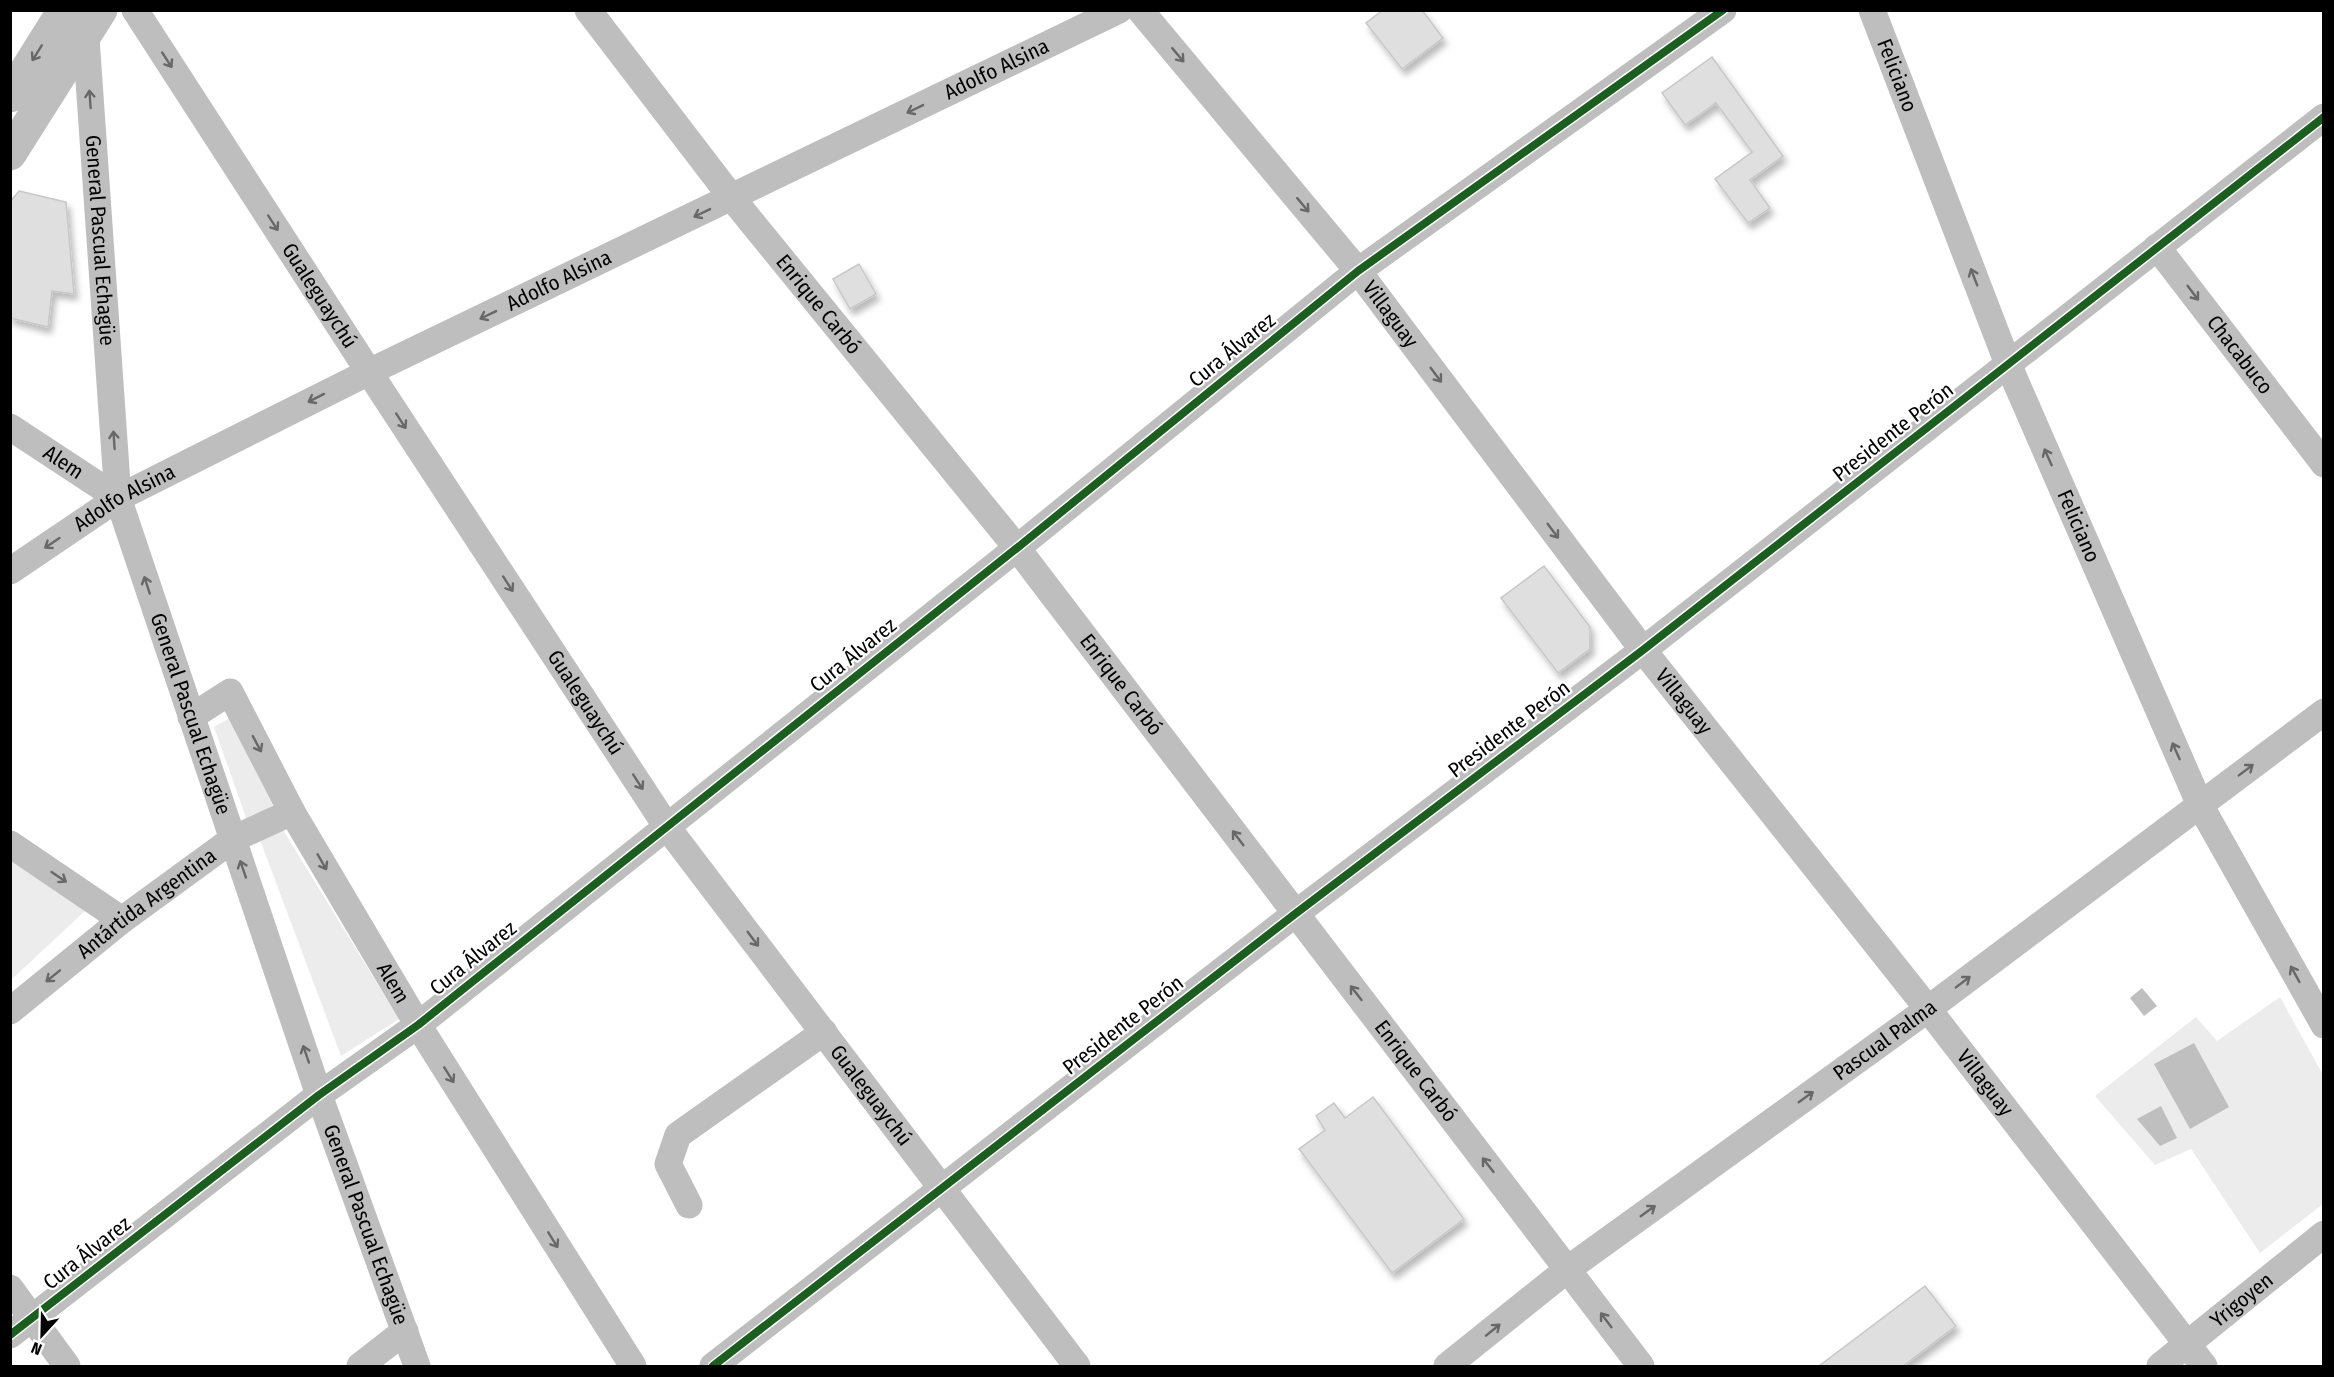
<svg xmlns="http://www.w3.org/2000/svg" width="2334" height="1377" viewBox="0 0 2334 1377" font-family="'Fira Sans Condensed',sans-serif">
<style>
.green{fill:#ececec}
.water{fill:#bfbfbf}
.building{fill:#dfdfdf;stroke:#c7c7c7;stroke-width:1.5;filter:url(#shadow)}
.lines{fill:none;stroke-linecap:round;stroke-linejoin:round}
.minor{stroke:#bebebe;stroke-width:27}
.major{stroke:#bebebe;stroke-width:33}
.cycleway-casing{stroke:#fff;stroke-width:11}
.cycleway{stroke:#1b5e20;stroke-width:8}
.oneway{stroke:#686868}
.labels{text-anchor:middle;stroke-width:4.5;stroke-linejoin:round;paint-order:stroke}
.street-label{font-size:21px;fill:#000;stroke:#fff}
</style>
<defs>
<filter id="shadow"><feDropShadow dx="3.5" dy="6" stdDeviation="3" flood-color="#0004"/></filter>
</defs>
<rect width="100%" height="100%" fill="#fff"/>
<path class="green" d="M237,714L284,797L248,823L214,727Z
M283,830L399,1019L341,1056L260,840Z
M11,858L86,910L11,980Z
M2280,997L2323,1075V1204L2260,1253L2191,1149L2155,1165L2095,1096L2196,1017L2217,1041Z"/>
<path class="water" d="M2142,988L2157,1006L2144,1016L2130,998Z
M2194,1043L2229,1107L2190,1129L2154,1064Z
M2161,1106L2177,1138L2160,1146L2137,1119Z"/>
<path class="building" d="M1383,10H1422L1443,38L1402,69L1366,23Z
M1712,57L1783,156L1750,180L1770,208L1748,223L1715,179L1752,152L1716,103L1685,125L1662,93Z
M19,191L66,202L74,294L52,291L48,327L10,318V202Z
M859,264L876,294L850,309L833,279Z
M1544,566L1590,627V649L1558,673L1501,598Z
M1373,1097L1464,1219L1392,1273L1299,1149L1325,1130L1316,1116L1334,1103L1345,1118Z
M1925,1286L1956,1326L1903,1366H1819Z"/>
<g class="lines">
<g class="minor">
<path id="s1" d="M135,10L369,372L667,827L1077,1366"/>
<path id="s2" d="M588,10L732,198L1017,548L1641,1366"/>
<path id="s3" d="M1140,10L1358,271L1643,650L1928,1009L2204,1366"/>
<path id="s4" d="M1872,10L2008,364L2200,805L2324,1025"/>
<path id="s5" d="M81,28L86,38L118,498L319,1095L417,1366"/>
<path id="s6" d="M2157,247L2324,464"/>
<path id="s7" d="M10,427L118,498"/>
<path id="s8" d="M10,571L118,498L369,372L1119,10"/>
<path id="s9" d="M191,717L230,692L292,812L418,1025L633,1366"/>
<path d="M10,844L122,920"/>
<path id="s10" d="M10,1011L122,920L233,839L292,812"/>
<path d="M689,1205L668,1164L678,1135L824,1032"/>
<path d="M10,1288L67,1366"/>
<path d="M10,1335L319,1095L418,1025L1017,548L1358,271L1723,10"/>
<path d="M360,1366L405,1331"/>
<path d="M713,1366L1295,914L1643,650L2324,117"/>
<path id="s11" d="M1447,1366L1568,1269L1928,1009L2324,712"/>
<path id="s12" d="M2160,1366L2324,1234"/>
</g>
<path class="major" d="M10,96L64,10
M10,154L101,10"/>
<g class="cycleway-casing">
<path id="cycleway" d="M10,1335L319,1095L418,1025L1017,548L1358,271L1723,10
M713,1366L1295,914L1643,650L2324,117"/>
</g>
<use href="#cycleway" class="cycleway"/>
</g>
<defs><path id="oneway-shaft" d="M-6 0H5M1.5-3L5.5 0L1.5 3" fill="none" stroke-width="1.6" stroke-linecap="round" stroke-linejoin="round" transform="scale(1.5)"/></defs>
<g class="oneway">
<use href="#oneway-shaft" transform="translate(37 53) rotate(122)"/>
<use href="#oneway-shaft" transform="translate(1178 55) rotate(50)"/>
<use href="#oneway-shaft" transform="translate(167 60) rotate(57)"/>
<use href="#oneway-shaft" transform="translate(90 99) rotate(-94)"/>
<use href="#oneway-shaft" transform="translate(915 109) rotate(154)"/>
<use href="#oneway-shaft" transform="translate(1303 205) rotate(50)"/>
<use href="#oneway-shaft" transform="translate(702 213) rotate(154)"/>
<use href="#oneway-shaft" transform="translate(273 223) rotate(57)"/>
<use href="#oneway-shaft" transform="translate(1974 277) rotate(-111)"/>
<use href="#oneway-shaft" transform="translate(2193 293) rotate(53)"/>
<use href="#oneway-shaft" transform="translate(488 315) rotate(154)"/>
<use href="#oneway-shaft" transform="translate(1436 375) rotate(53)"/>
<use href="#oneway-shaft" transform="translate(316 398) rotate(153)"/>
<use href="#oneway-shaft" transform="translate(401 421) rotate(57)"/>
<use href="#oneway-shaft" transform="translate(114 440) rotate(-94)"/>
<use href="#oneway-shaft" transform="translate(2048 457) rotate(-114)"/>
<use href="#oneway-shaft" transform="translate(1553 531) rotate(53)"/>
<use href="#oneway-shaft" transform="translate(52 543) rotate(146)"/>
<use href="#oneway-shaft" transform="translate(508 584) rotate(57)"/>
<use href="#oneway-shaft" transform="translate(147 585) rotate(-108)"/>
<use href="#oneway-shaft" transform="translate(257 744) rotate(62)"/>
<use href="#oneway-shaft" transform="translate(2176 751) rotate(-114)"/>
<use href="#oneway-shaft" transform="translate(2246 770) rotate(-37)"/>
<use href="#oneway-shaft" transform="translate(638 782) rotate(57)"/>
<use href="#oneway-shaft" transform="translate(1238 838) rotate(-127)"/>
<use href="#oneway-shaft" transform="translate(322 862) rotate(60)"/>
<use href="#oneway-shaft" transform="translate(243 869) rotate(-109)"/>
<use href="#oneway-shaft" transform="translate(59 877) rotate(34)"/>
<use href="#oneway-shaft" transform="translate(753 939) rotate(53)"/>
<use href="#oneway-shaft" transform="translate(2295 974) rotate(-119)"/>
<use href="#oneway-shaft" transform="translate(53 976) rotate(141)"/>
<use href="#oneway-shaft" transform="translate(1963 982) rotate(-37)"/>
<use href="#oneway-shaft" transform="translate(1356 993) rotate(-128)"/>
<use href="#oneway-shaft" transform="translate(306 1054) rotate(-109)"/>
<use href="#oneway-shaft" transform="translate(449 1075) rotate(58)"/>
<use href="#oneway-shaft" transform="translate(1806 1097) rotate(-36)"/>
<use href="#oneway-shaft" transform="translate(1488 1165) rotate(-128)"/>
<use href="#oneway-shaft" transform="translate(1648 1211) rotate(-36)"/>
<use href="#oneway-shaft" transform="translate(553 1240) rotate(58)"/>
<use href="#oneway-shaft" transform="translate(1606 1320) rotate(-127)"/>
<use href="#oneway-shaft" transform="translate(1493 1330) rotate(-39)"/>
</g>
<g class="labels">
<g class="street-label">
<text dy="7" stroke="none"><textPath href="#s8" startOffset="1108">Adolfo Alsina</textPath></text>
<text dy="7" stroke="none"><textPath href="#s4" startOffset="70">Feliciano</textPath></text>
<text dy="7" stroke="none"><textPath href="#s5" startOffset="214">General Pascual Echagüe</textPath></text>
<text dy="7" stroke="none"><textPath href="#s8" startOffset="622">Adolfo Alsina</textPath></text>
<text dy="7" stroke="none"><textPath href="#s1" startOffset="340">Gualeguaychú</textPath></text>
<text dy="7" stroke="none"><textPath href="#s2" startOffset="374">Enrique Carbó</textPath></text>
<text dy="7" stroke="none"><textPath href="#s3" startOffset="394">Villaguay</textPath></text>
<text transform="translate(1232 350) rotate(-39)" y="7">Cura Álvarez</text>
<text dy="7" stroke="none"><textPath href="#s6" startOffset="136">Chacabuco</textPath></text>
<text transform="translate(1893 432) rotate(-38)" y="7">Presidente Perón</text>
<text dy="7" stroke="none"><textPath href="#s7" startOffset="64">Alem</textPath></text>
<text dy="7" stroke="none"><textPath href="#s8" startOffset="136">Adolfo Alsina</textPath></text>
<text dy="7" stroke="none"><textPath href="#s4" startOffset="556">Feliciano</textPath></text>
<text transform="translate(853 655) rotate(-39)" y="7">Cura Álvarez</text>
<text dy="7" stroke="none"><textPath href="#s2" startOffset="860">Enrique Carbó</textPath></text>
<text dy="7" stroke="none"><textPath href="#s3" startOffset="880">Villaguay</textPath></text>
<text dy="7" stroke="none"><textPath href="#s1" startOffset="826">Gualeguaychú</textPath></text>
<text dy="7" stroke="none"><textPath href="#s5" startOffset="700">General Pascual Echagüe</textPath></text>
<text transform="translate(1509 729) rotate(-37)" y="7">Presidente Perón</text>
<text dy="7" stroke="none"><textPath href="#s10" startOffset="174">Antártida Argentina</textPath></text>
<text transform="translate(473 958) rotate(-39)" y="7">Cura Álvarez</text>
<text dy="7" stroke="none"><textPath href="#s9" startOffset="380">Alem</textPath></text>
<text transform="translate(1123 1025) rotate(-38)" y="7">Presidente Perón</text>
<text dy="7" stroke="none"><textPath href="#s11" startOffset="546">Pascual Palma</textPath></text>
<text dy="7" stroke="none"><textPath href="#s2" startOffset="1346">Enrique Carbó</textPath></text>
<text dy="7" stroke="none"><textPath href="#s3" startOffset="1366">Villaguay</textPath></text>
<text dy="7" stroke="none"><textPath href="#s1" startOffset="1312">Gualeguaychú</textPath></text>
<text dy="7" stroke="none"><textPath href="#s5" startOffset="1240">General Pascual Echagüe</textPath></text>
<text transform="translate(87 1253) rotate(-38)" y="7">Cura Álvarez</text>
<text dy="7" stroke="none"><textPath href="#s12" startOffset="105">Yrigoyen</textPath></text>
</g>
</g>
<rect width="2334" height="1377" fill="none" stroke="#000000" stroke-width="24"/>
<g transform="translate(42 1335) rotate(202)" stroke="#ffffff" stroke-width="4.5" paint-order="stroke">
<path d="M0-4.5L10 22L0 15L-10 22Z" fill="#000000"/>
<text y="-9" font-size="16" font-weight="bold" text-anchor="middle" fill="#000000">N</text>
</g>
</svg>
